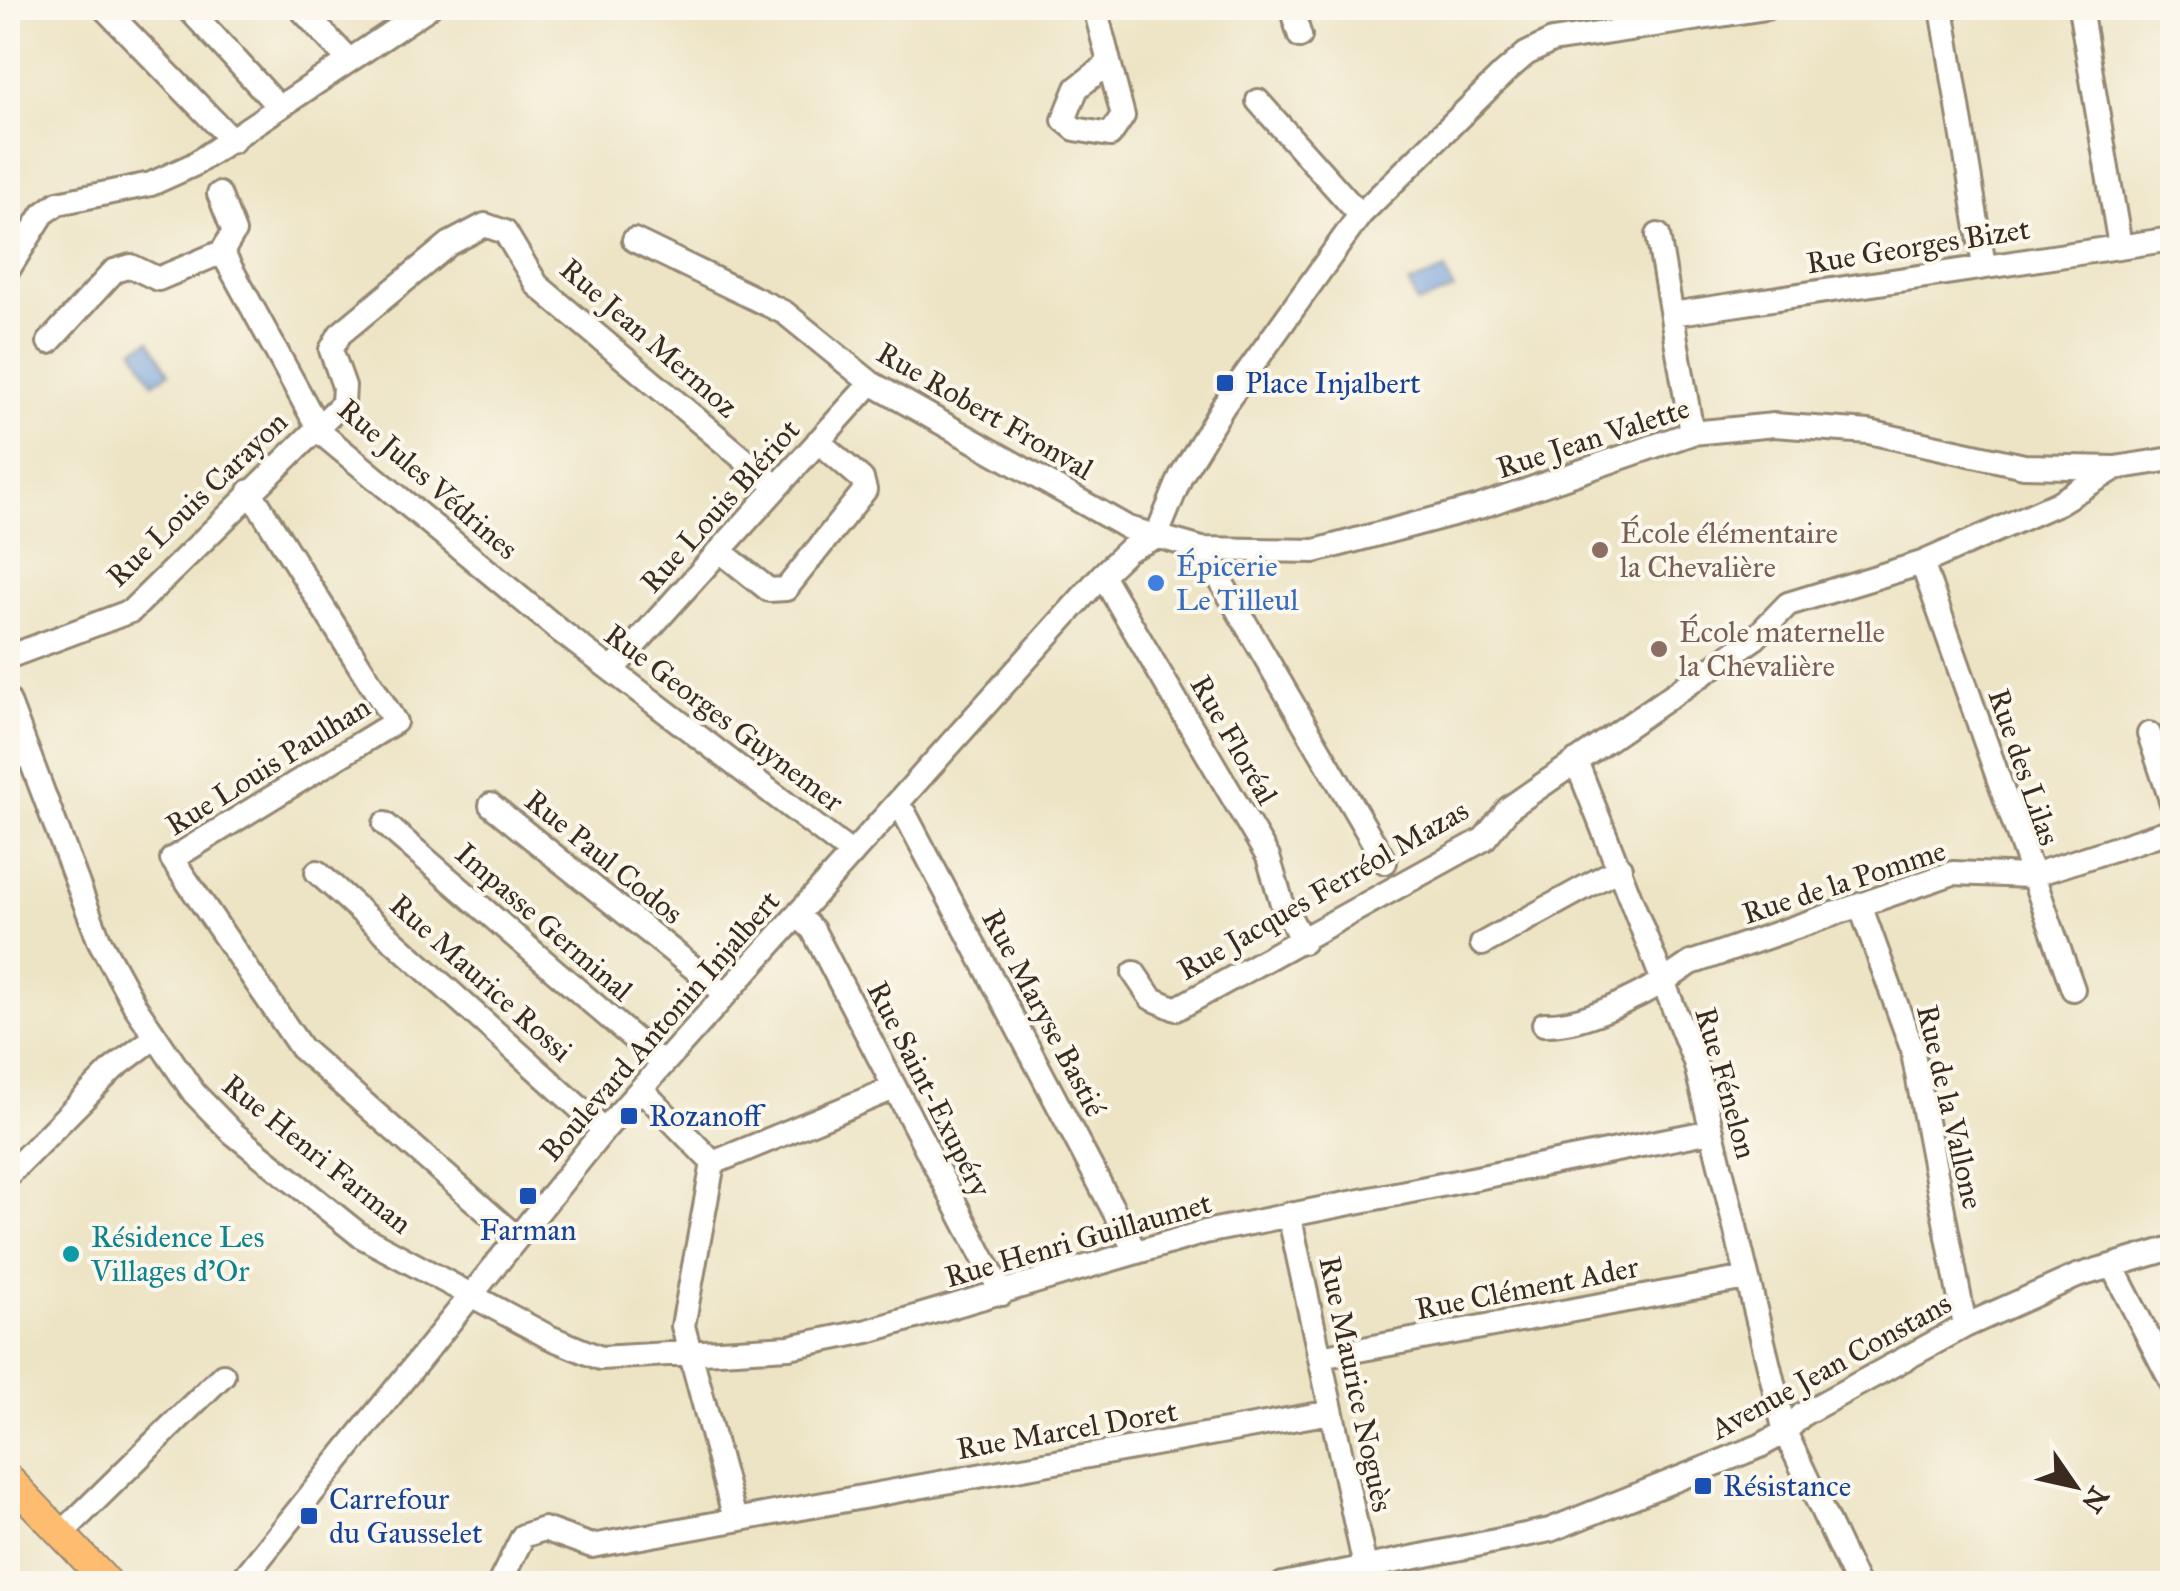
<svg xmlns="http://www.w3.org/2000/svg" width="2180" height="1591" viewBox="0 0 2180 1591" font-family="'IM FELL Great Primer',serif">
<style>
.water{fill:#719fd9;stroke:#56647c;stroke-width:2.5}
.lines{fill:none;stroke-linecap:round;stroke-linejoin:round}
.minor-casing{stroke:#948772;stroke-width:28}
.major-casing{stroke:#948772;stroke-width:32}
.minor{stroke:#fff;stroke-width:22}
.major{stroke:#febc70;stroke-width:28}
.transit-dot{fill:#1a4fb4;stroke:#fbf7ec;stroke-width:4}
.education-dot{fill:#8d6e63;stroke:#fbf7ec;stroke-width:4}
.shop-dot{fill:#3f7fe0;stroke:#fbf7ec;stroke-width:4}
.culture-dot{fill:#0f9aa8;stroke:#fbf7ec;stroke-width:4}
.labels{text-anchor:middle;stroke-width:8;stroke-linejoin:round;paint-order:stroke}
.street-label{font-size:30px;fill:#3b2a1e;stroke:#fbf7ec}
.transit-label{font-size:30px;fill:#164399;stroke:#fbf7ec;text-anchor:start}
.education-label{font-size:30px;fill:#785e54;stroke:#fbf7ec;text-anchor:start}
.shop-label{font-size:30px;fill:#366cbe;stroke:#fbf7ec;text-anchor:start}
.culture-label{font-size:30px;fill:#0d838f;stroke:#fbf7ec;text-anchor:start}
</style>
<rect width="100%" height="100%" fill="#fbf7ec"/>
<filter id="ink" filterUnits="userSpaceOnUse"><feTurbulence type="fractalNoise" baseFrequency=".01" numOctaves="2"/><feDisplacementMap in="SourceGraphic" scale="20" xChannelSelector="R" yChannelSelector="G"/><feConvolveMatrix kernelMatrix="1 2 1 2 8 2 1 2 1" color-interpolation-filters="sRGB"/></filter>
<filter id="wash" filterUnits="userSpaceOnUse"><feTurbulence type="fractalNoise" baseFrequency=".0048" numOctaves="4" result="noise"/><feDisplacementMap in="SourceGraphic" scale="40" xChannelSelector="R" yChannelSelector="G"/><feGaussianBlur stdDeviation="2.25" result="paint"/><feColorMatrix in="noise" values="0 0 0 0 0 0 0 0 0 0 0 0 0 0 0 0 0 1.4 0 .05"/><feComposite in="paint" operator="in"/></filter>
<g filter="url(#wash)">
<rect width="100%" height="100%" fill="#ede4c5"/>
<path class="water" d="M1445,270L1454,290L1417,304L1409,284Z
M150,340L169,373L153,383L134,349Z"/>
</g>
<g filter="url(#ink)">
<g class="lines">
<g class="minor-casing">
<path id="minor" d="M104,8L233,141
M188,8L278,106
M300,8L347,58
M1095,8L1123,116L1110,135L1075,129L1064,120L1077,88L1109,63
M1291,8L1300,36
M1942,8L1984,266
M2080,8L2120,246
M1258,101L1360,215
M219,194L234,232L222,252L321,433L559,630L852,854
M1658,235L1692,433
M634,240L785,313L871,383L1128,528L1202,549L1315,551L1479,507L1692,433L1774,425L1869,432L2024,466L2115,468L2172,459
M8,270L43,214L58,203L151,184L193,165L428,8
M1672,314L2172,239
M49,342L114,271L131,266L158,279L222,252
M250,491L395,722L172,859L301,1048L517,1238
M1156,537L1181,476L1224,405L1360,215L1504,73L1526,54L1552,41L1766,8
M1202,549L1385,862
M720,551L769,590L786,589L865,490L862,479L818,441
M1922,563L2073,989
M1102,575L1268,857L1282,903L1303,942
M8,657L131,611L343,403L344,386L331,350L340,334L449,244L485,225L505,232L537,285L777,487
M613,669L871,383
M8,700L99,940L135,1006L194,1093L233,1133L361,1236L549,1337L600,1358L789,1347L868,1331L1205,1232L1712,1131
M2149,734L2172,803
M1576,761L1695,1062L1785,1432L1857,1584
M491,805L726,994
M895,806L905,814L1135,1251
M385,824L663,1064
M317,872L604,1130
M1860,905L1912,1048L1965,1326
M798,915L813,930L1002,1294
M1482,944L1620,868
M1134,973L1151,998L1176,1009L1484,839L1509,808L1755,638L1788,604L1922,563L2058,503L2112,470
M1544,1024C1587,1026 1656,988 1691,963L1953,873L2030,876L2172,830
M641,1089L713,1163L683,1326L735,1519
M713,1163L894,1088
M8,1175L114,1068L154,1038
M1289,1214L1365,1567
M2112,1266L2172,1383
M1320,1357L1746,1278
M62,1533L223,1375
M239,1584L604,1130L1102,575L1128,550L1156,537
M499,1584L523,1536L544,1529L592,1546L1331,1412
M1283,1584L1550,1530L1760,1446L1785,1432L1803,1414L1965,1326L2077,1276L2172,1248"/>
</g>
<g class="major-casing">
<path id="major" d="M8,1478L109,1584"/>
</g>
<use href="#minor" class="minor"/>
<use href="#major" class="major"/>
</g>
</g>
<g class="transit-dot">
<rect x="1215" y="373" width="20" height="20" rx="5"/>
<rect x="619" y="1106" width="20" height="20" rx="5"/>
<rect x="518" y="1186" width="20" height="20" rx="5"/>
<rect x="1693" y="1476" width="20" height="20" rx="5"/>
<rect x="299" y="1506" width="20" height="20" rx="5"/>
</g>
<g class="education-dot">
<circle cx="1600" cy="550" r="10"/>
<circle cx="1659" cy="649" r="10"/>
</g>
<circle class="shop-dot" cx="1156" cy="583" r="10"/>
<circle class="culture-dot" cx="71" cy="1254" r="10"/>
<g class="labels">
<g class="street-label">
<text transform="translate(1918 246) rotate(-9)" y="10">Rue Georges Bizet</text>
<text transform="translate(649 338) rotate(41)" y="10">Rue Jean Mermoz</text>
<text transform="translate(985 411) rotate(30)" y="10">Rue Robert Fronval</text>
<text transform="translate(1593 438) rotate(-18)" y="10">Rue Jean Valette</text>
<text transform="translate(428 479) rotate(41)" y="10">Rue Jules Védrines</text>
<text transform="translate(197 499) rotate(-44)" y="10">Rue Louis Carayon</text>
<text transform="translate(720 506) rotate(-48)" y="10">Rue Louis Blériot</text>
<text transform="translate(724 718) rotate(37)" y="10">Rue Georges Guynemer</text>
<text transform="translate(1234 740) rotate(60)" y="10">Rue Floréal</text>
<text transform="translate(268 766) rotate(-32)" y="10">Rue Louis Paulhan</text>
<text transform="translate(2024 767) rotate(71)" y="10">Rue des Lilas</text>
<text transform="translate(604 857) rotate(39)" y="10">Rue Paul Codos</text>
<text transform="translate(1844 882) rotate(-18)" y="10">Rue de la Pomme</text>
<text transform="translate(1323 890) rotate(-30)" y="10">Rue Jacques Ferréol Mazas</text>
<text transform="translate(544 922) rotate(41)" y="10">Impasse Germinal</text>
<text transform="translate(481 978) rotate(42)" y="10">Rue Maurice Rossi</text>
<text transform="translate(1044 1013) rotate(62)" y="10">Rue Maryse Bastié</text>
<text transform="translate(660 1026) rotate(-49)" y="10">Boulevard Antonin Injalbert</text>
<text transform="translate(1726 1083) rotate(74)" y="10">Rue Fénelon</text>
<text transform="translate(929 1089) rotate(63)" y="10">Rue Saint-Exupéry</text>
<text transform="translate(1950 1107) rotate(77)" y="10">Rue de la Vallone</text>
<text transform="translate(317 1154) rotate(39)" y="10">Rue Henri Farman</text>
<text transform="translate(1078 1240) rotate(-16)" y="10">Rue Henri Guillaumet</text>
<text transform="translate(1527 1288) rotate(-11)" y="10">Rue Clément Ader</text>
<text transform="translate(1831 1366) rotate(-29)" y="10">Avenue Jean Constans</text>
<text transform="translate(1356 1384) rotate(78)" y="10">Rue Maurice Noguès</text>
<text transform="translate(1067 1430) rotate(-10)" y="10">Rue Marcel Doret</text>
</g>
<g class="transit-label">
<text x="1245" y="393">Place Injalbert</text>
<text x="649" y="1126">Rozanoff</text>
<text x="528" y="1240" text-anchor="middle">Farman</text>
<text x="1723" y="1496">Résistance</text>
<text x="329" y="1509">Carrefour<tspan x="329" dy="34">du Gausselet</tspan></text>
</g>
<g class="education-label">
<text x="1620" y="543">École élémentaire<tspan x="1620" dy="34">la Chevalière</tspan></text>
<text x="1679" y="642">École maternelle<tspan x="1679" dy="34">la Chevalière</tspan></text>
</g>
<g class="shop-label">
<text x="1176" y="576">Épicerie<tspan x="1176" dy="34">Le Tilleul</tspan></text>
</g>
<g class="culture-label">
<text x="91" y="1247">Résidence Les<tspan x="91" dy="34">Villages d'Or</tspan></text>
</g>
</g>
<rect width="2180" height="1591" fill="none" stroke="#fbf7ec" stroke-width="40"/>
<g transform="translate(2075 1486) rotate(124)" stroke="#fbf7ec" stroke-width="8" paint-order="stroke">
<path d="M0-8L18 38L0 25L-18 38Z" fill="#3b2a1e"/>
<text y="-15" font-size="28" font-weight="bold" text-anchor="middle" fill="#3b2a1e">N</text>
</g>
</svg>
